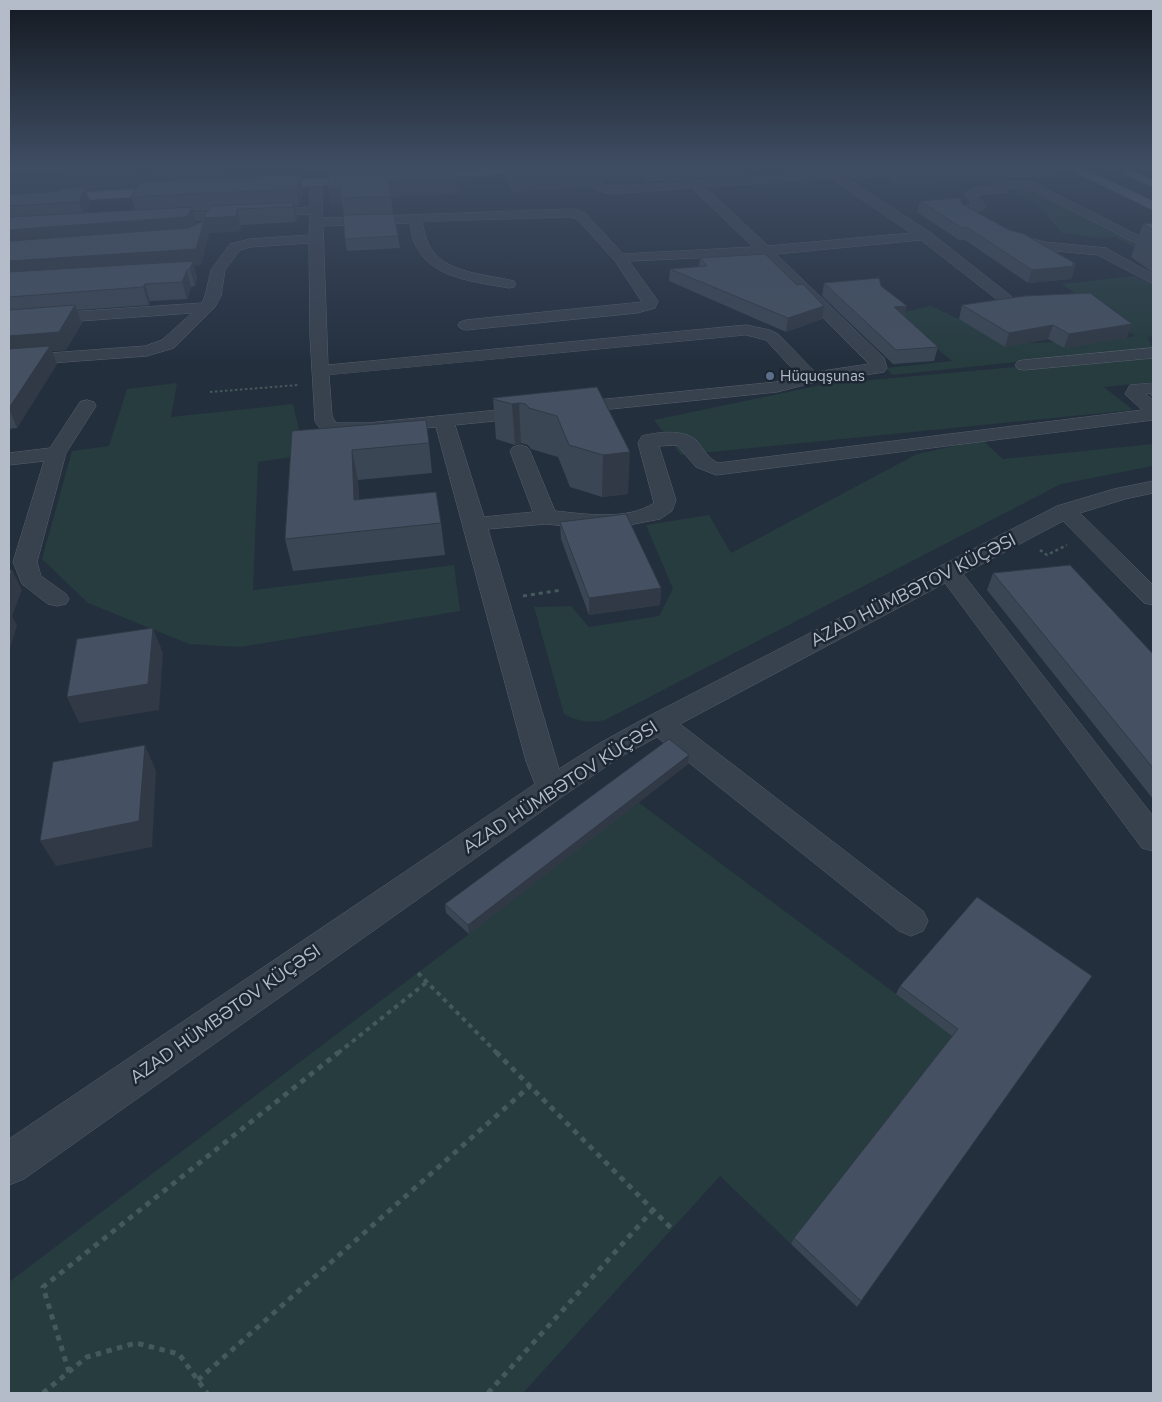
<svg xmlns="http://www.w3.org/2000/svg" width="1162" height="1402" viewBox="0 0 1162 1402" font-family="'Nunito Sans',sans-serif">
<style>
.green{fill:#263c3f}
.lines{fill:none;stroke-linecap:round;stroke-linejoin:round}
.minor-casing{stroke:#565f6c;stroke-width:1}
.major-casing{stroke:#414a57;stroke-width:1}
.path-far5{stroke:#44595c;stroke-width:1;stroke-dasharray:2 2;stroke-linecap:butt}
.path-far4{stroke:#44595c;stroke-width:2;stroke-dasharray:2.5 2.5;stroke-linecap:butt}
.path-far3{stroke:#44595c;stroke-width:2.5;stroke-dasharray:3 3;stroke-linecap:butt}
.path-far2{stroke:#44595c;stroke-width:3;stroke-dasharray:4 4;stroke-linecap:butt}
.path-far1{stroke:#44595c;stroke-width:4;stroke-dasharray:4.5 4.5;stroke-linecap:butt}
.path{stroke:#44595c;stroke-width:5;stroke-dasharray:5.5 5.5;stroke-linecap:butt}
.minor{fill:#38414e;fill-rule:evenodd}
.major{fill:#56606e;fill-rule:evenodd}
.wall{fill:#3b4654;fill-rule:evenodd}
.shaded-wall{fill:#303945}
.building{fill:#455162;stroke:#303945}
.service-dot{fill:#5c6f8a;stroke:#1d2633;stroke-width:2}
.labels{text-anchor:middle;stroke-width:5;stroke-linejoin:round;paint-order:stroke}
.far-poi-label{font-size:15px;fill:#b4bcc9;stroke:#1d2633;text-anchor:start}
.street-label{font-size:18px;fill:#b4bcc9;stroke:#1d2633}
</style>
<rect width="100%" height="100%" fill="#242f3e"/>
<path class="green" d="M121,167H283L281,169L284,175L296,181L9,198V173Z
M312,167H515C479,169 336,185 313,170Z
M1037,183L1153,244V257L1115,237L1101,238L1062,233L1038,205L1001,185Z
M1134,276L1153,285V336L1147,337L1153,348L892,375L886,368L952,361L895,314L931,306L963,321L1025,343L1117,340L1135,336L1062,284Z
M1149,355L1153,358V382L1104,387L1133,410L681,455L654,420L826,384Z
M177,383L171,417L293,404L305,455L258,462L253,590L454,565L460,611L240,647L189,644L88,603L42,559L72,451L109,446L127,389Z
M982,440L1003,459L1153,444V466L1061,484L605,720C589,723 579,722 564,714L534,607L571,606L589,627L659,616L673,589L646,525L709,515L731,553L917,454Z
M638,802L954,1037L791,1244L720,1176L523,1393H9V1282L469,934Z"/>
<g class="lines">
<g class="minor-casing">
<path id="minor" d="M576,167H588L604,185L612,186L686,182L672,167H683L698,181L904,167H956L951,170L846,178L931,233L1011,296L1016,303C1009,312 983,314 973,311L970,308L973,305L999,301L921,240L776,254L884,358L887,368L884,372L812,383L777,392L455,425L484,517L533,512L510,451L513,447L520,445L527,447L530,451L555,511C585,514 627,521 654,503L638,443L642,436C657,432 684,429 696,440C704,449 707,458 718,463L1142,410L1125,394L1130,385L1153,383V393L1145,394L1153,400V420L716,475L696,467L677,445L659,446L676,500L672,511L660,519L618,527L585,528L546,524L488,529L559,769L600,743L649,716L1057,506L1114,489L1153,481V493L1125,499L1080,513L1153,585V605L1144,603L1063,521L963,574L1153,816V851L1142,848L945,583L680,724L923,911L928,921L923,931L911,936L899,931L657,737L620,757L563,796L24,1179L9,1185V1139L535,784L526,761L436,427C407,429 351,443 325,431C320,429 317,425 315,421L310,336L309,243L250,247L240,250L225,270L221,296L215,307L174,348L147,356L9,366V356L145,346L162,340L192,313L9,326V316L202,303L205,296L211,270L230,244L250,239L309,235L310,214L157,222L151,218L153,215L310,207V182L316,179L322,182V218L572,209L585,213L623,254L753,247L692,188L612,194L596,190ZM832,179L911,233L768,246L705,187ZM571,217L577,219L615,261L642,302L466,320L460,322L458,325L460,328L466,330L637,313L655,308L658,301L629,261L761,255L869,364L815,372L778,334L770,330L746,325L328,365L323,226L410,223C411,230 412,239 416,246C432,279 477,282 509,288L514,287L516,284L514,281C487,274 443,274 429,245C425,238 424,230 422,222ZM746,335L766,340L799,376L776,382L368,423H337L334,420L332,416L329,375Z
M997,181L1032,182L1153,243V252L1026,187H1008L1007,192L977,195L986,206L984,209L974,212L1015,235L1045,242L1106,248L1153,274V284L1098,255L1045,250L1006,241L960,214L958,211L960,208L972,204L964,194C971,186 983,187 993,186L991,184L993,182Z
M1153,348V358L1024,370L1018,369L1015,365L1018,361L1024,360Z
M87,400L94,402L96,406L66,453L37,562L41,576L66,594L69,599L66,604L57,606L48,604L22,584L13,562L44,461L9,465V453L50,448L80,402Z"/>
</g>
<g class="major-casing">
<path id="major" d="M9,167H75L69,170L9,173Z
M513,167H571L565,170L419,179L413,176L419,173Z
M1065,167H1080L1153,201V210Z
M1109,167H1124L1153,180V187Z
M366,176L370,177L372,179L370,181L264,190L258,186L264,182Z
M171,187L177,191L175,194L9,205V197Z"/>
</g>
<path class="path-far5" d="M217,173L250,171"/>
<path class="path-far4" d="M210,392L298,385"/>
<path class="path-far3" d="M1040,550L1047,555L1067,545"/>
<path class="path-far2" d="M523,596L562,590"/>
<path class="path-far1" d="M418,973L497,1053
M338,1053L427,982"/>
<path class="path" d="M496,1052L672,1229
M69,1372L43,1287L339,1052
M198,1380L530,1086
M43,1393L87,1357L136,1343L179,1354L207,1393
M488,1393L653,1210"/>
<use href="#minor" class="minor"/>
<use href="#major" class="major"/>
</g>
<path class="wall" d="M64,167H220L218,179L300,175L303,191L299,206H295L297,217L296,222L241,225L240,231L209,233L201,265L194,266L197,278L195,286L191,287L187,299L150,301L149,305L77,310L82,323L66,350L52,351L57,364L17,428L9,429V195L59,191L71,188ZM146,173L149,181L131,197L135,210L86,213L90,202L86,191L95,190L101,176ZM193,211H207L202,222L194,225L196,222Z
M504,167H683L682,180L649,182L644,177L601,179L591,168V187L513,192L504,176Z
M686,167H750L749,176L699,179Z
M888,167H1062L1059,175L901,186L886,177Z
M458,177L460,193L391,198L393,214L398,236L400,248L347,251L345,239L344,215L342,204L331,205L328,188Z
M920,201L1009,230L1076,264L1071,279L1028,283L965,240H959L917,212Z
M1153,223V273L1131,257L1143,224Z
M700,258L824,306L822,319L786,332L669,281L670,269L699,267Z
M824,283L881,286L904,316L938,347L934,361L893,364L822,296Z
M962,305L1127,338L1064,348L1048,339L1005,347L959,319Z
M597,387L628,494L602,497L570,487L558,457L531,449L528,445L521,443L515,445L496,439L493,398Z
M1153,387V398L1150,395Z
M292,431L429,443L432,473L358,480L359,500L441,523L445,555L293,571L285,539Z
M560,522L661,588L660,605L589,615L561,539Z
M993,573L1153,654V799L987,590Z
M688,764L469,934L446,913L445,904Z
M1092,976L857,1307L791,1244L794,1238L952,1036L896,994L900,986Z"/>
<path class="shaded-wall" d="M64,167H220L218,183L150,187L146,173L101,176L95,190L86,191L90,202L84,217L79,202L72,191Z
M331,167H448L332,176Z
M512,167H591V187L513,192Z
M602,167H644V177L601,179Z
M700,167H750L749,176L699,179Z
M905,167H1062L1059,175L901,186Z
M300,175L303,191L299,206L296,189Z
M458,177L460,193L391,198L388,181Z
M341,187L342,204L331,205L328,188Z
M294,202L297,217L296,222L293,207Z
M192,207L196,222L192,231L9,249V230Z
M237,209L241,225L240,231L209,233L201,265L194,266L197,278L195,286L190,269L9,279V261L196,249L205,218Z
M1076,264L1071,279L1028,283L1032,270Z
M187,270L191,287L187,299L182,282Z
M145,284L150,301L149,305L143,287Z
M75,305L82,323L66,350L52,351L57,364L17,428L9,408V336Z
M824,306L822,319L786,332L788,318Z
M907,306L904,318L894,307Z
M1132,324L1127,338L1064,348L1069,334Z
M1053,325L1048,339L1005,347L1009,333Z
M519,403L521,443L515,445L512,404Z
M352,450L358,480L360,531L354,500Z
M630,452L628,494L602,497L603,455Z
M12,570L22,590L12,616L17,625L9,652V580Z
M661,588L660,605L589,615V598Z
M153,628L163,653L159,710L79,723L67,697Z
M145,745L156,771L152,847L56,866L40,841Z
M689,755L688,764L469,934L468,925Z"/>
<path class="building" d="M389,167H453L458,177L388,181L391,197L341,198V187L328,188L329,170Z
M300,175L296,189L131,197L140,182Z
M85,187L79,202L9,206V195L59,191L60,189Z
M960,198L962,204L1009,230L1024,234L1076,264H1072L1075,266L1032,270L968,228H962L920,201Z
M294,202L293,207L237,209L236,216L205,218L196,249L9,261V240L10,241L188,228L202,222L210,206Z
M192,207L188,215L184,217L9,230V217Z
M394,214L398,236L345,239L343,215Z
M1153,223V230L1143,224Z
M765,254L797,285L803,284L824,306L788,318L670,269L707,266L700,258Z
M193,261L190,269L187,270L182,282L145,284L143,287L9,297V272Z
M879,278L881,286L907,306L894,307L938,347L896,350L824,283Z
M1090,293L1132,324L1069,334L1053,325L1009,333L962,305L1024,296Z
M75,305L59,332L9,336V310Z
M50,346L9,408V349Z
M597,387L630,452L603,455L569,445L557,416L529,408L526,404L519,403L512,404L493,399V398Z
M426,420L429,443L352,450L354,500L436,492L441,523L285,539L292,431Z
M626,514L661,588L589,598L560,522Z
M1070,565L1153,654V768L993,573Z
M12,570L9,580V571Z
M153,628L148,684L67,697L77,639Z
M669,739L689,755L468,925L445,904Z
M145,745L139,821L40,841L53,762Z
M977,897L1092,976L861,1301L794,1238L958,1029L900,986Z"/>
<linearGradient id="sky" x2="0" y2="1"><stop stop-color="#141a22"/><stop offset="0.46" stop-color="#3f4d63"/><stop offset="1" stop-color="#3f4d63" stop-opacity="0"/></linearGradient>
<rect width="1162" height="363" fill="url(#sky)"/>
<circle class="service-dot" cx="770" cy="376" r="5"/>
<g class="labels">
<g class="far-poi-label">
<text x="780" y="381">Hüquqşunas</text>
</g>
<g class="street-label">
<text transform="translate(913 590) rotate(-27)" y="6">AZAD HÜMBƏTOV KÜÇƏSI</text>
<text transform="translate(560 787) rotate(-33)" y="6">AZAD HÜMBƏTOV KÜÇƏSI</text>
<text transform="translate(225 1014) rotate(-35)" y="6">AZAD HÜMBƏTOV KÜÇƏSI</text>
</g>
</g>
<rect width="1162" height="1402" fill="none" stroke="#b4bcc9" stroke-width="20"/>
</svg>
